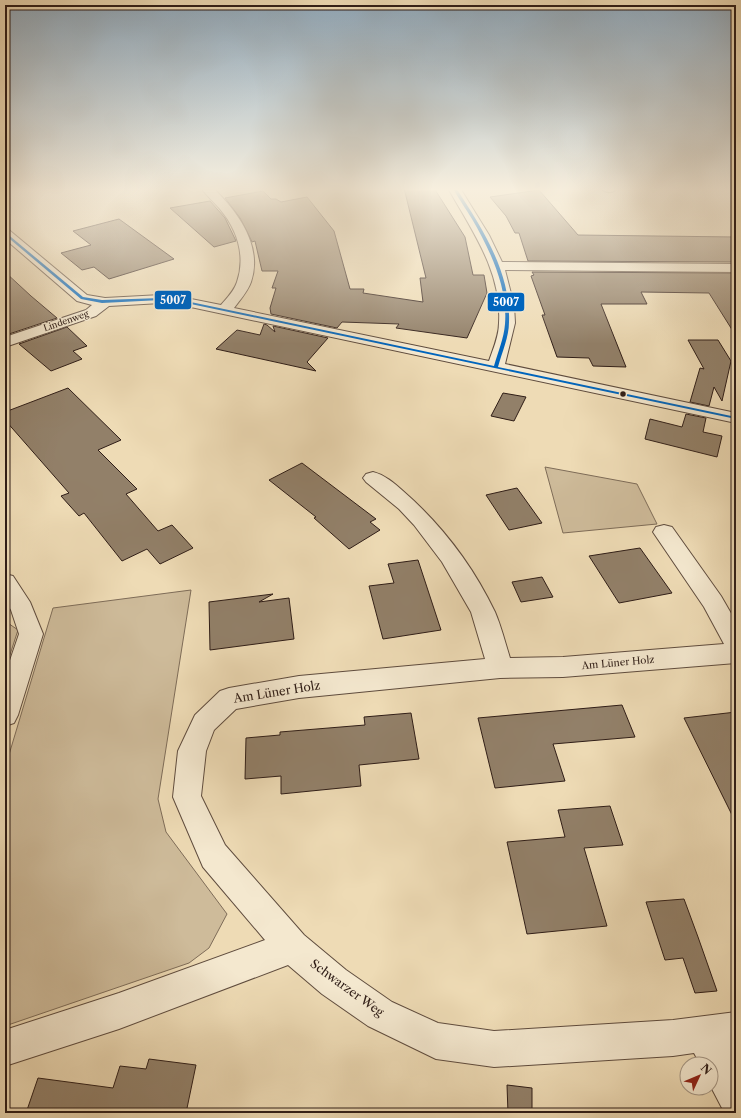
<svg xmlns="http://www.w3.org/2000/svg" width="741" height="1118" viewBox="0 0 741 1118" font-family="'Libre Caslon Text',serif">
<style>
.green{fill:#cebb9a;stroke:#7e6c58}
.building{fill:#928069;stroke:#2f1d17}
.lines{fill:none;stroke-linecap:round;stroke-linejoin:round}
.minor-casing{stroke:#5f4c3e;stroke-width:2}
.minor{fill:#f4e8cf;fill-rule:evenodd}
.bus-1-casing{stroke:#f4e8cf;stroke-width:3}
.bus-1{fill:#0065bd;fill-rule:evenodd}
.bus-dot{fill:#2f1d17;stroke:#f4e8cf;stroke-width:1.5}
.labels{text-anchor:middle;stroke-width:3;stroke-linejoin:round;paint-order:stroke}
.far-street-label{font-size:9px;fill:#2f1d17;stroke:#f4e8cf}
.street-label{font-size:10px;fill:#2f1d17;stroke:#f4e8cf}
.near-street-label{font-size:12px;fill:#2f1d17;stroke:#f4e8cf}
.line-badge{stroke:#f4e8cf;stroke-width:1.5}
.badge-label{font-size:11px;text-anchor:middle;font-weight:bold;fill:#fff}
</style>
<rect width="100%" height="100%" fill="#eedbb5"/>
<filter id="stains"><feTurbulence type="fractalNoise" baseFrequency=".005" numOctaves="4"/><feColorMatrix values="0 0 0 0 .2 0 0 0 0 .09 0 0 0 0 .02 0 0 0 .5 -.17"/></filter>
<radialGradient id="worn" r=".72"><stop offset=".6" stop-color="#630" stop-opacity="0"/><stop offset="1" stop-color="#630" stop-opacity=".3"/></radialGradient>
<path class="green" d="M545,467L637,484L657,524L563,533Z
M191,590L158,799L166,832L227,914L209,948L189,963L5,1026V768L53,608Z
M5,621L18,630L5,670Z"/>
<path class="building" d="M404,188H434L465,237L473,275H484L487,293L467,338L396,328L399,324L342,322L337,328L271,314L270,308L276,288H272L278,271H262L255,241L252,242L240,218L225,198L263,191L271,199H276L281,202L307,197L334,231L350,289H364L363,293L423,302L420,278H426Z
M539,190L578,235L736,237V262L528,261L519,233H515L506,216L490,197Z
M210,201L225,218L236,241L214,247L170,208Z
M119,219L174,259L109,279L94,267L82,270L61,253L91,245L73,231Z
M5,272L31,296L57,318L9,334L5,331Z
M532,272L736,273V336L709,293L641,292L647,304H601L626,367L593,366L589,358L557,357L542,315H545L531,276L534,275Z
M264,324L267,325L275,332L273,326L328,338L307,362L316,371L216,349L237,330L260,335Z
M67,327L87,346L73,351L82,359L51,371L19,344Z
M688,340H718L731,361L722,401L714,387L709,406L690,402L700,368L704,369Z
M68,388L121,440L98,450L137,489L126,494L158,531L172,525L193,548L160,564L147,549L122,561L84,513L79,516L61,496L69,493L5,420V412Z
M503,393L526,397L514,421L491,416Z
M686,414L706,418L703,432L722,436L717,457L645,439L650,419L682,427Z
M302,463L376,519L370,522L380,530L349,549L314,518L316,517L269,480Z
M517,488L542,523L509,530L486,495Z
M640,548L672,593L619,603L589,556Z
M418,560L441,630L383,639L369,586L394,583L388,564Z
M542,577L553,597L521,602L512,582Z
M273,594L259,602L289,598L294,639L210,650L209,602Z
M622,705L635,737L553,744L565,781L495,788L478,718Z
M736,712V823L684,718Z
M411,713L419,759L359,765L361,786L281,794V776L245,779L246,738L280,735V732L365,725L364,717Z
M610,806L623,845L584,848L607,926L527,934L507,842L565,837L558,810Z
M684,899L698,937L717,991L695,993L683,958L665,960L646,902Z
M149,1059L196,1065L186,1113H26L38,1078L113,1088L120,1066L146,1069Z
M507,1085L532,1088V1113H508Z"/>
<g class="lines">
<g class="minor-casing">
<path id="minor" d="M201,188H213C238,212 263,246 251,282C248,291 240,300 234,308L489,361C493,349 499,336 499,323C502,271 472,231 448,188H460L489,235L502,262L736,264V272L505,270L514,305L515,323L505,364L736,413V423L186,306L161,303L109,306L96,316L5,347V337L86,310L92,305L77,301L5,239V229L9,230L87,295L105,298L161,295L186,298L221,305C227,298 234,291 237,282C246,256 237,229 220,209C214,202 207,196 201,188Z
M601,188H615L616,189L614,191C609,193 604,192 601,188Z
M373,472C385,475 394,483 403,491C441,524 473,566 495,612C501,626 505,642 510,658L563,657L724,644L704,607L653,532L656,527L664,525L672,527L721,596L736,622V663L563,677L500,678L299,698L236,709L214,730L206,751L201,796L225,845L304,935L346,970L392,1002L438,1023L494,1031L673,1020L736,1012V1048L731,1049L736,1059V1113H729L723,1110L711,1087V1064H700L694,1053L673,1056L494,1067L436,1059L368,1026L322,994L288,965L119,1029L5,1066V1030L119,993L265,940L203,867L173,797L178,751L195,715L220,691L229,688L299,676L485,659L471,612L442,562L414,525L399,509L366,482L363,478L366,474Z
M5,574L13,576L30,602L43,634L18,715L14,723L5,726V675L19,634L11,610L5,600Z"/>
</g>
<use href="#minor" class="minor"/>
<g class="bus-1-casing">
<path id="bus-1" d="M453,188H456C482,228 511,272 509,322C509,337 502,352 498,367L736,417V419L186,303L161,300L102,303L81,299L5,235V232L83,297L102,300L161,298L186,301L494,366C498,352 504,338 505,324C508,287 490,250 472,219C466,209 458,198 453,188Z"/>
</g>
<use href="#bus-1" class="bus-1"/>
</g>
<linearGradient id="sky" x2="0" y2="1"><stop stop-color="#90aabe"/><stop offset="0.55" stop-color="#f7efde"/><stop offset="1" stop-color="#f7efde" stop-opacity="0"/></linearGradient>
<rect width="741" height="344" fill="url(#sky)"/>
<circle class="bus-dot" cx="623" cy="394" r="3.5"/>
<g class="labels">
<g class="far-street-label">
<text transform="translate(66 321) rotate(-19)" y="3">Lindenweg</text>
</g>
<g class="street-label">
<text transform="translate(618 662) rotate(-5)" y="4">Am Lüner Holz</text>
</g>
<g class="near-street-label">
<text transform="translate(277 692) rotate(-9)" y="4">Am Lüner Holz</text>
<text transform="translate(347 988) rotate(36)" y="4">Schwarzer Weg</text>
</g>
</g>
<g class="line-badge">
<rect x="154" y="290" width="38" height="20" rx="4" fill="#0065bd"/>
<rect x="487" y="292" width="38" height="20" rx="4" fill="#0065bd"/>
</g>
<g class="badge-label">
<text x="173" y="304">5007</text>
<text x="506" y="306">5007</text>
</g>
<rect width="741" height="1118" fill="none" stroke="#eedbb5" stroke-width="20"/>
<rect x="6" y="6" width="729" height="1106" fill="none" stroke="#2f1d17" stroke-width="2"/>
<rect x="10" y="10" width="721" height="1098" fill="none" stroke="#2f1d17"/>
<g transform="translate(699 1076) rotate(46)"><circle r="19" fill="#f4e8cf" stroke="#a59785"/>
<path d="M0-3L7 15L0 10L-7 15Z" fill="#8f2418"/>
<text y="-6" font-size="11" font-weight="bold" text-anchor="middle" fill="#2f1d17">N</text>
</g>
<rect width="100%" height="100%" filter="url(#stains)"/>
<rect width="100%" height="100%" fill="url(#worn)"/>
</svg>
